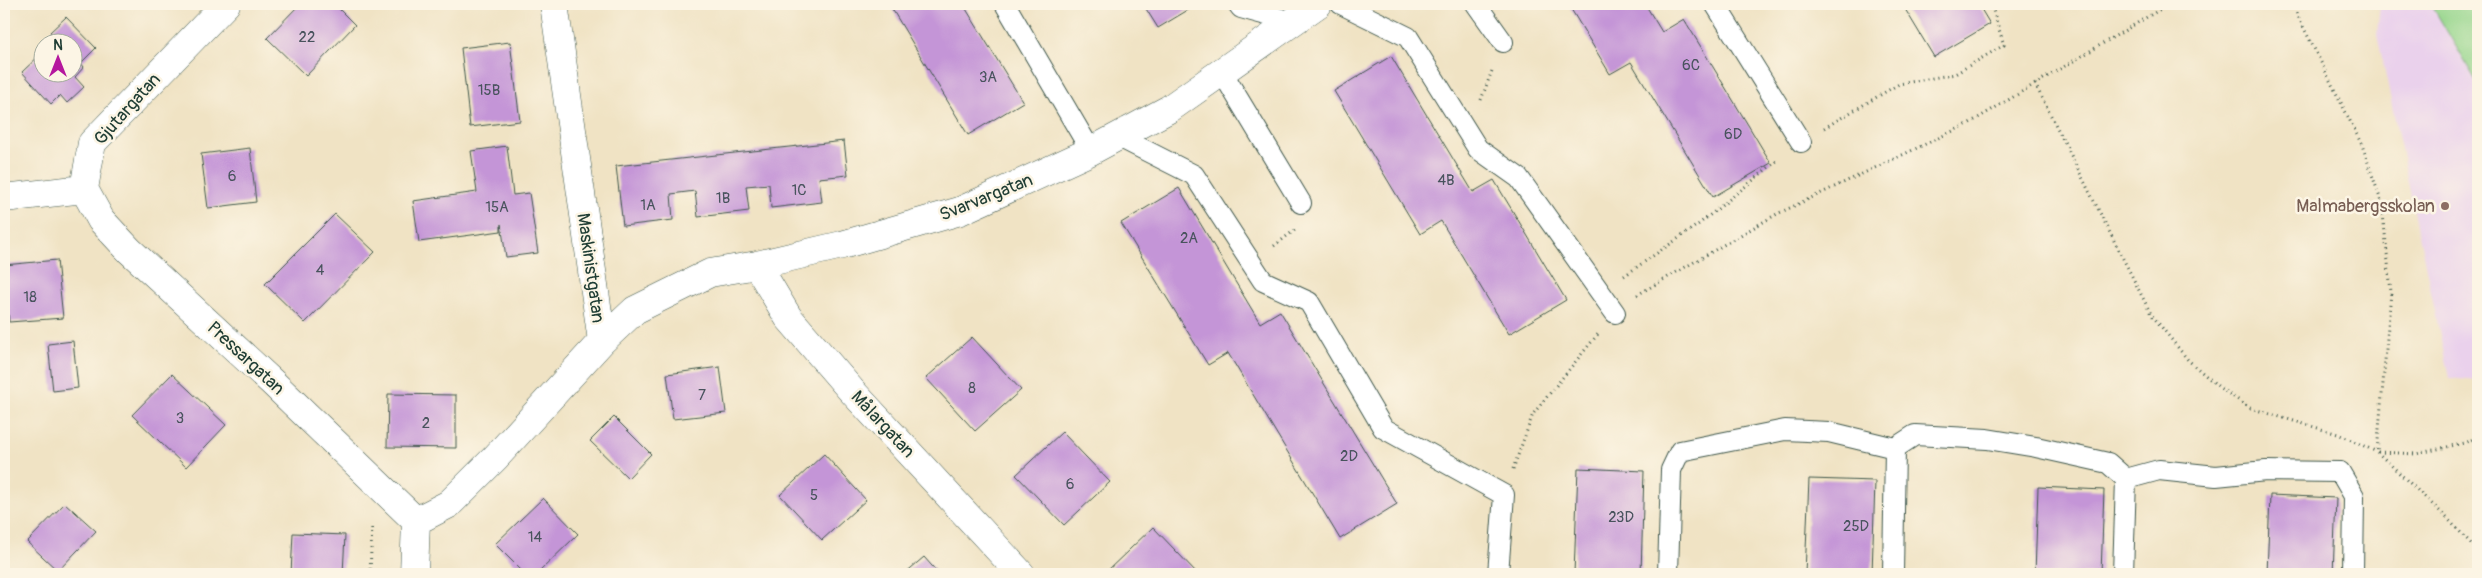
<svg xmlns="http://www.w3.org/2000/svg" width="2482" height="578" viewBox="0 0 2482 578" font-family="Pangolin,sans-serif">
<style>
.built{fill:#ead1ec}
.green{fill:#94d58b;stroke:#5a8960}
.building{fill:#c495d7}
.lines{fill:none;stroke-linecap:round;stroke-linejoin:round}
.service-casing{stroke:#3e564a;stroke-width:22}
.minor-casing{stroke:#3e564a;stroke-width:29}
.path{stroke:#3e564a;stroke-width:3;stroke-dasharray:1 4;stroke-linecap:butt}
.service{stroke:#fff;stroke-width:20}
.minor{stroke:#fff;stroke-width:28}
.education-dot{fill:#8d6e63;stroke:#fcf5e5;stroke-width:2}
.labels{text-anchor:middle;stroke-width:5;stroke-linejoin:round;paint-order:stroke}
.number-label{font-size:15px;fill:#48535d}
.street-label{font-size:18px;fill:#1f3d34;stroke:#fcf5e5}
.education-label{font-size:18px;fill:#785e54;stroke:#fcf5e5;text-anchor:end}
</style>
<rect width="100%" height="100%" fill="#fcf5e5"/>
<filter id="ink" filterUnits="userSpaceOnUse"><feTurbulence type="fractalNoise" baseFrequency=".02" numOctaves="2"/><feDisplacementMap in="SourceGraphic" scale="10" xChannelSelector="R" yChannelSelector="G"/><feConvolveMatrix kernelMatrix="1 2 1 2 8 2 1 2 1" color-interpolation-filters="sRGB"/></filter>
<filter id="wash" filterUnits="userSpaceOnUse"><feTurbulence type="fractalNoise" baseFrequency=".0096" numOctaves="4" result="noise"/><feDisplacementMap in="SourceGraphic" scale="20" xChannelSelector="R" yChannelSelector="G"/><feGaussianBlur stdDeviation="1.12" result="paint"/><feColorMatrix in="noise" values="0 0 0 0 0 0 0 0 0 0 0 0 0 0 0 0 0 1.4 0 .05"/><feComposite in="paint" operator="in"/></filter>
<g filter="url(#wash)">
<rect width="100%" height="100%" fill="#f0e3c4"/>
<path class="built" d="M2380,4H2478V381L2449,378L2377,34Z"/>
<path class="green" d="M2431,4H2478V84Z"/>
<g id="blocks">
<path class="building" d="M300,4H334L355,25L306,76L267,38Z
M889,4H963L1023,102L968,135Z
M1143,4H1198L1158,28Z
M1568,4H1645L1662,32L1684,19L1771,163L1713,197L1631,62L1610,74Z
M1902,4H1978L1990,24L1934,57Z
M66,17L96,48L81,63L84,67L75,77L84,87L67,103L60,95L51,104L22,72L42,53V72H72V42H54L57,39L50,32Z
M510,42L520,121L470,127L461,48Z
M1391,56L1473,192L1494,180L1566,300L1509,334L1441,221L1420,234L1334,91Z
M844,141L848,175L819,178L822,202L771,208L769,184L746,186L749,211L698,217L695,191L671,194L673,220L623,226L616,166Z
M507,146L513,195L529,193L538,253L506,257L501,224V231L419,242L413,201L477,192L471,151Z
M250,148L256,202L208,208L201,154Z
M1179,188L1260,323L1280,311L1397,504L1340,539L1228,353L1208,365L1121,223Z
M335,214L375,252L305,323L265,284Z
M57,260L63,318L9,322L4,265Z
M972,337L1021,390L975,431L926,378Z
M73,341L78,388L53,391L48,344Z
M720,367L726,413L673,419L667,374Z
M172,374L226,425L186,467L132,415Z
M388,394L456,395V448L387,447Z
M614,417L651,454L628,478L590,441Z
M1062,432L1110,482L1064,525L1016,475Z
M824,454L866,500L822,540L780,495Z
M1578,468L1644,471L1641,574H1574Z
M1809,479L1875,481L1872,574H1805Z
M2038,487L2104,490L2101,574H2035Z
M2270,495L2336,498L2333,574H2267Z
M543,498L578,534L537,574H525L495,544Z
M65,503L96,531L58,571L27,542Z
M1153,527L1198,574H1108L1106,572Z
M293,533L345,535L343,574H291Z
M924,557L939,574H904Z"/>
</g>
</g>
<g filter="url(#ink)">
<use href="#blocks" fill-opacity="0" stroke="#3e564a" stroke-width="1"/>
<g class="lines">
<g class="service-casing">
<path id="service" d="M1005,4L1091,151
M1238,4L1241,8L1292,22
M1341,4L1408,37L1478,149L1519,178L1615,313
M1476,4L1503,42
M1715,4L1801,142
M1222,72L1301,203
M1119,137L1194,175L1263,281L1309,302L1383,428L1504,495L1498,574
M1668,574L1671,470L1680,451L1785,430L1829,432L1895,448L1915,435L1987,439L2036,447L2108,463L2126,479L2159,470L2216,476L2266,471L2340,472L2354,496L2353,574
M1893,574L1895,448
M2123,574L2126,479"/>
</g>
<g class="minor-casing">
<path id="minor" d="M84,189L101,220L129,250L273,383L416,521
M84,189L92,143L226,4
M4,198L84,189
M757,265L788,317L851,390L1021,574
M602,341L635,310L710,273L757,265L842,245L960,211L1091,151L1169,109L1318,4
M414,574L416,521L449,504L496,457L602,341L554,4"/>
</g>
<path class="path" d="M2292,4L2362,145L2382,204L2391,292L2377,452
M2035,84L2151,314L2188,360L2220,388L2250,408L2338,434L2377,452L2446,517L2478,551
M1481,100L1493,68
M1824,128L1899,84L1955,74L2004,45L1991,4
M1274,246L1295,230
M1624,276L1699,224L1778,160
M1637,295L1777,214L1968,124L2169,4
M2378,452L2416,454L2464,443L2478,437
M1513,469L1533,414L1598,334
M370,574L372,525"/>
<use href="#service" class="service"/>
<use href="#minor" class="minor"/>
</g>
</g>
<circle class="education-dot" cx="2445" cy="206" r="5"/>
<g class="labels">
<g class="number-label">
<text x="307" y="42">22</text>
<text x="1691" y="70">6C</text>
<text x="988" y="82">3A</text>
<text x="489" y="95">15B</text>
<text x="1733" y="139">6D</text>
<text x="232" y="181">6</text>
<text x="1446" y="185">4B</text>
<text x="799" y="195">1C</text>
<text x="723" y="203">1B</text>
<text x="648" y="210">1A</text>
<text x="497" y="212">15A</text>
<text x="1189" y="243">2A</text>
<text x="320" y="275">4</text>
<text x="30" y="302">18</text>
<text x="972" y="393">8</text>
<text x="702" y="400">7</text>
<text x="180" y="423">3</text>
<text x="426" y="428">2</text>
<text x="1349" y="461">2D</text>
<text x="1070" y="489">6</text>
<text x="814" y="500">5</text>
<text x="1621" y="522">23D</text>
<text x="1856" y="531">25D</text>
<text x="535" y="542">14</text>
</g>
<g class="street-label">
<text transform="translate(127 109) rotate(-48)" y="6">Gjutargatan</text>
<text transform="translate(986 197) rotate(-22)" y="6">Svarvargatan</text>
<text transform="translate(591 268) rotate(82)" y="6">Maskinistgatan</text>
<text transform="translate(246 358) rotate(43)" y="6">Pressargatan</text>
<text transform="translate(883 424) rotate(47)" y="6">Målargatan</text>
</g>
<g class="education-label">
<text x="2435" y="212">Malmabergsskolan</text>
</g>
</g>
<rect width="2482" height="578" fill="none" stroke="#fcf5e5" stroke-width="20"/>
<g transform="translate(58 58)"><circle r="24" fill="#fcf5e5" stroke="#a4ab9e"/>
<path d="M0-4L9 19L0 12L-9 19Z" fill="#b5179e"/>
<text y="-8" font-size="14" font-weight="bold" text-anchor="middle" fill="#1f3d34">N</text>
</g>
</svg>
